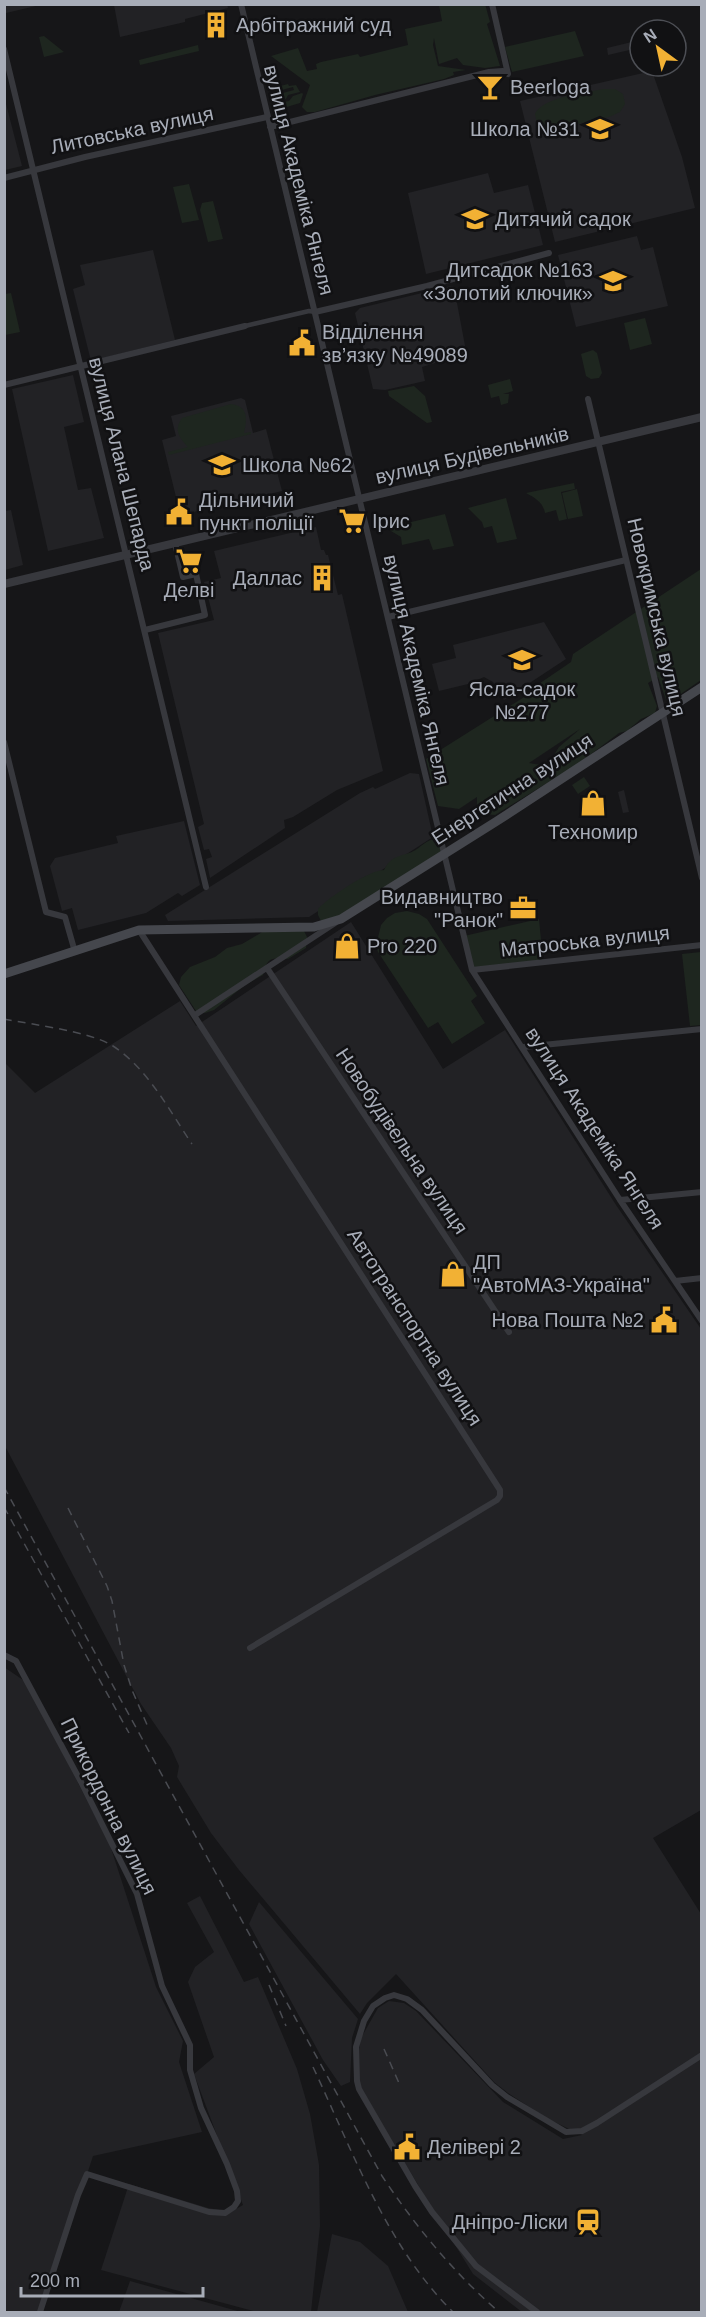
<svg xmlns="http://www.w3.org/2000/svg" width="706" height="2317" viewBox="0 0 706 2317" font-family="Helvetica,sans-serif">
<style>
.built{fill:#222225}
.green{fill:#1e261f;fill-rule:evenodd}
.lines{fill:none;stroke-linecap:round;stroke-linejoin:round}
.pedestrian{stroke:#37383d;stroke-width:4.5}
.minor{stroke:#37383d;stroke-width:6}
.tertiary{stroke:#37383d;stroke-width:8}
.secondary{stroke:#45474d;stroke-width:9}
.rail{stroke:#4a4c52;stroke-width:1.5;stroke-dasharray:8 6;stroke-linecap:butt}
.labels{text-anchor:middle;stroke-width:5;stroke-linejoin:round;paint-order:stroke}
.poi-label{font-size:20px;fill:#a8adb8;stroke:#111113;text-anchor:start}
.street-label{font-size:20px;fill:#a8adb8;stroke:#111113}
</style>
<rect width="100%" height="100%" fill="#161618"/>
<path class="built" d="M5,4H40V5L6,13Z
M227,4L228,8L185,19V22L120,37L114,5Z
M636,41L638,48L608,55L607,48Z
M652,71L682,157L695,208L555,242L520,101Z
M4,96L22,166L5,170H4Z
M488,173L494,193L528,185L543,245L426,274L408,193Z
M637,236L641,250L653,247L668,306L576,327L558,255Z
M153,250L175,340L91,361L73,289L85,285L80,265Z
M451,286L454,287L466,351L464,354L422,367L425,381L385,390L373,389L355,313L360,308Z
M73,375L84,422L64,427L78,490L91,488L104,538L48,551L12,389Z
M241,398L245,400L253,433L266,429L282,491L185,514L182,501H177L162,440L176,436L171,416Z
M11,510L23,565L5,570V511Z
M316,527L321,550H324L326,555H328L338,595L342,594L383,771L337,790L293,817L284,820L285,828L210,878L206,859L212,857L209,849L204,850L198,827L204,824L158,633L214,620L204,582L221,578L214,551Z
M544,622L566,659L507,698L504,700L493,682L484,677L468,684L439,691L432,664L456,658L453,645Z
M410,773L419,774L433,837L309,917L168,921L165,915L360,793L373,787L375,789Z
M624,790L629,812L623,813L618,792Z
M184,821L200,885L182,896L178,893L146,913L78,930L72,908L62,911L50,866L55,858L118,843L116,836Z
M351,922L443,1069L505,1030L616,1205L701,1329V1810L653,1838L701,1914V2312H522L473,2274L424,2195L361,2089L359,2081L358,2054L361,2038L378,2008L389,2001L404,2003L416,2011L503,2102L563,2139L582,2135L546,2118L508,2093L494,2082L396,1974L367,2003L360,2014L239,1870L211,1833L177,1777L179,1766L171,1748L141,1704L5,1446L4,1062L35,1093L180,1001L196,1026Z
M4,1667L26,1682L110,1845L156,1987L183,2041L179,2062L202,2132L93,2156L42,2312H5Z
M200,1896L244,1982L258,1977L297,2069L310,2114L319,2165L320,2226L311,2312H257L101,2270L129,2184L208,2208L231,2212L243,2205L194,2074L214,2057L188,1982L195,1967L214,1952L187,1903Z
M259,1902L358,2019L352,2038L350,2082L341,2086L323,2060L249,1924Z
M332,2234L360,2242L388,2266L408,2312H317Z
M130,2281L241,2312H119Z"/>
<path class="green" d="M485,4L490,22L487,24L500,66L485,68L463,65L457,58L439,64L434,38L433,45L438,66L466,70L453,72L454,75L444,79L375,95L315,112H307L302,107L310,85L271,56L298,48L307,71L317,69L316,64L321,62L358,54L360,57L408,45L405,29L442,21L439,5Z
M384,21L388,32L373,36L371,27Z
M575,31L584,56L512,72L505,47Z
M44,36L64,52L44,57L39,37Z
M198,45L199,51L140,65L139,60Z
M288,84L289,86L296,85L300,92L288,95L286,99L280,98L279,94L294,90L293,87L278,91L277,87Z
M603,89H615L623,94L625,104L620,112L609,117L558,128L546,129L537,124L535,114C542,97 586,93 603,89Z
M302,93L303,94L300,103L280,109L279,103L289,101L293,96Z
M189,184L199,220L182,223L173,187Z
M213,201L223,239L208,242L200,210L202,203Z
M11,293L20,332L5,335V294Z
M645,318L652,344L630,350L624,323Z
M593,350L597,353L602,373L599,378L591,379L586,376L581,354Z
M510,379L513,391L503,394H509L508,403L501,405L499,396L491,398L488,385Z
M414,386L425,396L432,422L427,423L389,396L388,391Z
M231,404C249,406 247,420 244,433L251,432V434L169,455L168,452L188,447C180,439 173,430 182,418Z
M574,483L575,489L561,492L567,519L559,521L556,510L545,513C543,502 535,498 526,493Z
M577,489L583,516L568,519L562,493Z
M506,498L517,539L497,543L492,526L484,528L482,522L468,508Z
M445,514L454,546L433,550L429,539L402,545L401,537L386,528Z
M701,569V680L672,700H666L658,677L648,683L657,706L655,713L641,719L627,731L619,733L578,764L495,815C486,815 482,811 477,804V797L459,809L438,806L426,759L529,694L530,690L571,662L573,654ZM580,729L559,747L547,766L529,763Z
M584,777L590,786L578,794L572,785Z
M434,839L440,843L441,852L360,910L321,921L318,915V909C329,897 369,870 384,870C393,852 404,858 417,849C424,844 426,841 434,839Z
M407,911L419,914L427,919L477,996L471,1001L485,1023L452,1044L438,1022L428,1028L378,952L376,946L381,925L387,918L395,913Z
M539,919L543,961L472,970L464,936Z
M264,931H304L307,937L306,948L288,959C272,957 266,958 263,975L245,985L214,1010L205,1013L196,1011L179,985L181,977L190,967L215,957L227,948L242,944Z
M701,952V1025L690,1026L682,954Z"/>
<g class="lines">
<path class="pedestrian" d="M245,326L309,311L315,312"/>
<path class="minor" d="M241,4L472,970L620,1200L702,1321
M4,49L206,887
M270,127L489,72L503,71L508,74L492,4
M4,178L85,157L267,117
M315,312L427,286L549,253
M4,385L245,326
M588,399L702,878
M388,617L626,560
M145,630L205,615L196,574L183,577L175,543
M4,742L46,912L65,917L75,952
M139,930L500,1490V1496L497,1500L250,1648
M267,968L509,1332
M472,970L702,945
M195,1015L335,923
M523,1047L702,1029
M620,1200L702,1192
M675,1281L702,1278
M4,1655L16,1661L81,1782L137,1894L162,1986L190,2045V2070L201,2108L227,2164L237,2191L238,2201L234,2207L225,2213L209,2212L87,2174L78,2195L40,2312
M537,2312L476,2266L432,2212L415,2186L359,2089L357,2081L356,2047L364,2021L373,2006L385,1998L394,1995L407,1999L422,2010L492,2085L507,2097L566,2132L582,2131L597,2123L702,2055"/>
<path class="tertiary" d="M4,584L702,417"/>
<path class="secondary" d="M4,974L139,930L314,927L341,919L497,821L702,687"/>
<path class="rail" d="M4,1019C34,1025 89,1031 113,1046C148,1069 169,1110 192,1144
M4,1487L382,2176C416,2227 453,2272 499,2312
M4,1507L129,1733
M68,1508L107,1586L112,1601L124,1665L132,1690L148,1727
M269,1985L286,2026
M384,2049L399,2083
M313,2067C352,2150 387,2247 453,2312"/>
</g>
<defs>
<g id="building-bare" transform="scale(2.07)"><path d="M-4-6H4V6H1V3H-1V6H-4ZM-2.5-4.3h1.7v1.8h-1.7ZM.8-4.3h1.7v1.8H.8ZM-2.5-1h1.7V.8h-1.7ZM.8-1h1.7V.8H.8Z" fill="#f2b134" stroke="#111113" stroke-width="2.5" paint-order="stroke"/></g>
<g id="bar-bare" transform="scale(2.07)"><path d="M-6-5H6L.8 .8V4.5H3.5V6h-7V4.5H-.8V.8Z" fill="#f2b134" stroke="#111113" stroke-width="2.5" paint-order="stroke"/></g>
<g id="school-bare" transform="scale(2.07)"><path d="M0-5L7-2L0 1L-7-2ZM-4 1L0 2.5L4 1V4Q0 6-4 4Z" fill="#f2b134" stroke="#111113" stroke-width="2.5" paint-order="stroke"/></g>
<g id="civic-bare" transform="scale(2.07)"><path d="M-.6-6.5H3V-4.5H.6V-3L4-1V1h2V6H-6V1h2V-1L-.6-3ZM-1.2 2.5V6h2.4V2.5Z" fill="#f2b134" stroke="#111113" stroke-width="2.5" paint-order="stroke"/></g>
<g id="supermarket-bare" transform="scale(2.07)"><path d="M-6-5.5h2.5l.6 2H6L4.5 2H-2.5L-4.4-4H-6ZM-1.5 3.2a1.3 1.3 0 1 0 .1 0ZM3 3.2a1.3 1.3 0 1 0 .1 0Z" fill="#f2b134" stroke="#111113" stroke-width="2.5" paint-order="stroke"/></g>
<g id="shop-bare" transform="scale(2.07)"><path d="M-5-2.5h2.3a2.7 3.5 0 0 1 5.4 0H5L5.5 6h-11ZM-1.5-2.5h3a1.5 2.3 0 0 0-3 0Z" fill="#f2b134" stroke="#111113" stroke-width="2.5" paint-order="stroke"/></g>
<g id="office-bare" transform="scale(2.07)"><path d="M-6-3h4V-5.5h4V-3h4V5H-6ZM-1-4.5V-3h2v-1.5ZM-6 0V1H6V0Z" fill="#f2b134" stroke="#111113" stroke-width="2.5" paint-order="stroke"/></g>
<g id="station-bare" transform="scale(2.07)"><path d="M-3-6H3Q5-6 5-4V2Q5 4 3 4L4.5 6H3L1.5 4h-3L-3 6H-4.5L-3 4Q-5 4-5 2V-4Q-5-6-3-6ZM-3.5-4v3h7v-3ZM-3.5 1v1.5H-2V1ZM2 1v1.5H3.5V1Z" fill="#f2b134" stroke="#111113" stroke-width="2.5" paint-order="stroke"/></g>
</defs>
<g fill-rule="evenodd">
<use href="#building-bare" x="216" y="25"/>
<use href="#bar-bare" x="490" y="87"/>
<use href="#school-bare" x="600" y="129"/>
<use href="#school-bare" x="475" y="219"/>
<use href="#school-bare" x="613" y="281"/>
<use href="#civic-bare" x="302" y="343"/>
<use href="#school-bare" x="222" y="465"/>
<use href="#civic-bare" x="179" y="512"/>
<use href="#supermarket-bare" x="352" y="521"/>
<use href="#supermarket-bare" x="189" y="561"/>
<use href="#building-bare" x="322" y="578"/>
<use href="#school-bare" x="522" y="660"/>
<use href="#shop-bare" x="593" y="803"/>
<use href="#office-bare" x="523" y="908"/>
<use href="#shop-bare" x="347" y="946"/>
<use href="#shop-bare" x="453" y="1274"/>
<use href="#civic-bare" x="664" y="1320"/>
<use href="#civic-bare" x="407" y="2147"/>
<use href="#station-bare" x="588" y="2222"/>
</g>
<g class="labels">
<g class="poi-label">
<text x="236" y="32">Арбітражний суд</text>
<text x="510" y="94">Beerloga</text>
<text x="580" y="136" text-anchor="end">Школа №31</text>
<text x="495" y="226">Дитячий садок</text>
<text x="593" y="277" text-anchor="end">Дитсадок №163<tspan x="593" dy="23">«Золотий ключик»</tspan></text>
<text x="322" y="339">Відділення<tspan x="322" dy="23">зв’язку №49089</tspan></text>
<text x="242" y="472">Школа №62</text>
<text x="199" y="507">Дільничий<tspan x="199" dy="23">пункт поліції</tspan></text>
<text x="372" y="528">Ірис</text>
<text x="302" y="585" text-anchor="end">Даллас</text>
<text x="189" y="597" text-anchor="middle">Делві</text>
<text x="522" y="696" text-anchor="middle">Ясла-садок<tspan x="522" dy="23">№277</tspan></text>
<text x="593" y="839" text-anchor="middle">Техномир</text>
<text x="503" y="904" text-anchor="end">Видавництво<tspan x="503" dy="23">"Ранок"</tspan></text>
<text x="367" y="953">Pro 220</text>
<text x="473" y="1269">ДП<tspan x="473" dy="23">"АвтоМАЗ-Україна"</tspan></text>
<text x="644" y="1327" text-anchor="end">Нова Пошта №2</text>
<text x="427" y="2154">Делівері 2</text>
<text x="568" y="2229" text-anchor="end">Дніпро-Ліски</text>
</g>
<g class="street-label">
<text transform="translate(132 130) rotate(-12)" y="7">Литовська вулиця</text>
<text transform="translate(299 180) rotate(76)" y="7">вулиця Академіка Янгеля</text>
<text transform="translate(472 455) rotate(-13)" y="7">вулиця Будівельників</text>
<text transform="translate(122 464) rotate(76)" y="7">вулиця Алана Шепарда</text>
<text transform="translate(657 617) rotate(77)" y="7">Новокримська вулиця</text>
<text transform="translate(417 670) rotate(77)" y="7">вулиця Академіка Янгеля</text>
<text transform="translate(512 789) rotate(-33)" y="7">Енергетична вулиця</text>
<text transform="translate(585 941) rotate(-6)" y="7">Матроська вулиця</text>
<text transform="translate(595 1128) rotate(57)" y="7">вулиця Академіка Янгеля</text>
<text transform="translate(402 1141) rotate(56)" y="7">Новобудівельна вулиця</text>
<text transform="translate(415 1327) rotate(57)" y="7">Автотранспортна вулиця</text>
<text transform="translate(109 1806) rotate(64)" y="7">Прикордонна вулиця</text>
</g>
</g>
<rect width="706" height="2317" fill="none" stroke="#a8adb8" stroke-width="12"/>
<g transform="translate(658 48) rotate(327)"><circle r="28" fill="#111113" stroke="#4d4f55" stroke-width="1.5"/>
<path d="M0-4.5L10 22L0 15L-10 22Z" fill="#f2b134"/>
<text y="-9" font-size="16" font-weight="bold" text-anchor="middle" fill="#a8adb8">N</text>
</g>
<path d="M21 2287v9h182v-9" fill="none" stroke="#a8adb8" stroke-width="3"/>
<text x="30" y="2287" font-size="18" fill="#a8adb8" stroke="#111113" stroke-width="4.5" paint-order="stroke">200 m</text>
</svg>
